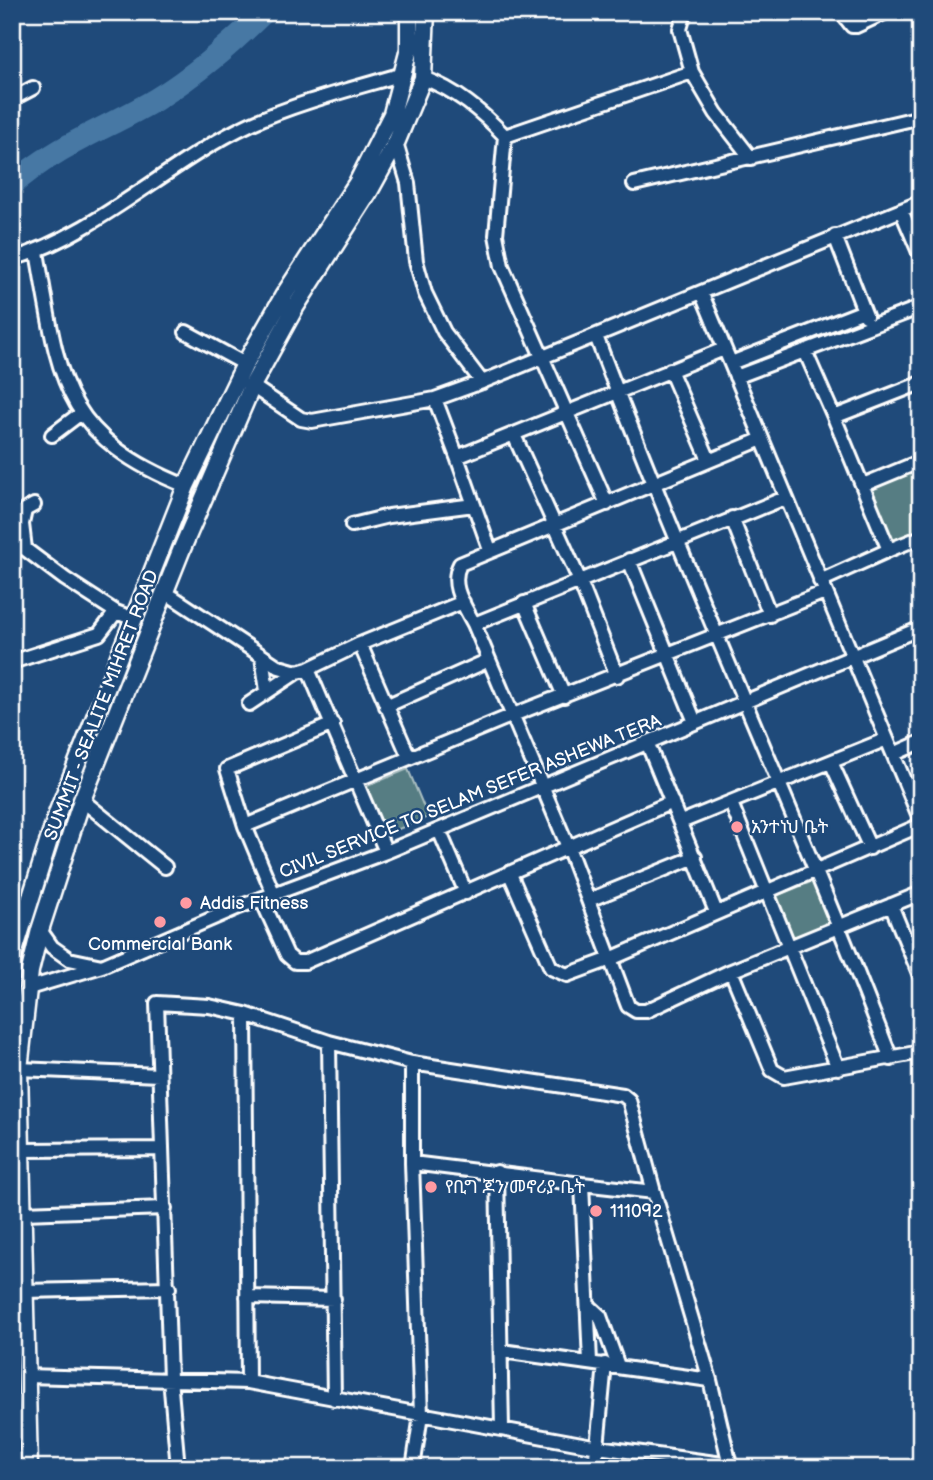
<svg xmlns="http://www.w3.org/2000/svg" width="933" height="1480" viewBox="0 0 933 1480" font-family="'Balsamiq Sans','Noto Sans Ethiopic',sans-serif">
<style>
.green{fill:#567d83;stroke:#aabec1;stroke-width:2}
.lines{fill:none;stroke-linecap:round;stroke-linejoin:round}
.river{stroke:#4778a4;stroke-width:23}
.minor-casing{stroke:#fff;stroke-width:18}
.major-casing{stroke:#fff;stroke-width:21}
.minor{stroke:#1f4a7a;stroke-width:12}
.major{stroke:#1f4a7a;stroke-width:16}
.poi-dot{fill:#ff9aa2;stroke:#1f4a7a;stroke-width:2.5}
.labels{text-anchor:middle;stroke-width:5;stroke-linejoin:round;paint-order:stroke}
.street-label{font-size:18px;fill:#fff;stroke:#1f4a7a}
.poi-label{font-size:18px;fill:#fff;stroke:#1f4a7a;text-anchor:start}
</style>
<rect width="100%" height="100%" fill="#1f4a7a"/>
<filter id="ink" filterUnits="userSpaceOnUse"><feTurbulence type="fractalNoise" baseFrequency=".0143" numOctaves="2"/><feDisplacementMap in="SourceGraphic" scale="14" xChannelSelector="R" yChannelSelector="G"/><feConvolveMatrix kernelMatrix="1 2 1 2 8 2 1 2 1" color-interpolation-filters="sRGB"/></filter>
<g filter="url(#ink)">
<path class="green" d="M921,468V541L894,552L870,489Z
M408,769L428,817L384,835L365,787Z
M816,880L837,924L792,944L773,897Z"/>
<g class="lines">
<path class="river" d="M12,185C53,147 108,128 155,100C196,75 230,45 264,12"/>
<g class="minor-casing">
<path id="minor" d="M841,12L852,26H856L886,12
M692,72L716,113L751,158
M423,78C456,90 481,111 505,136L692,72L680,29L685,12
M12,99L33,88
M505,136L496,235L502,266L607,504
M396,143L408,183L416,261L425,293L444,332L482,382
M634,184L921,117
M901,210L921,257
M835,236L866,316
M37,252C59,374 58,435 186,486
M12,259C99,233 168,162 250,124C299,102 352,89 403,74
M701,292L921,821
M186,332L245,364
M596,336C688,580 798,816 891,1059
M805,351L834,417L921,383
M731,363L864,311
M670,370L709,460
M736,377L921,307
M252,386L301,419L312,421L435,399L482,382L921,202
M435,399L457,457
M52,435L81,413
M514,435L579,579L617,676
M863,485L921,461
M785,498L474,624L568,847L628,1006L636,1011H646L731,971L921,893
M732,518L770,615
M352,525L389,516L474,505
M12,545L25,549L65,579L116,612L134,619
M25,549L22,524L25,510L34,505
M490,550L457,457L724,349
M889,550L921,537
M629,560L695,722
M820,581L889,550L834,417
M165,592L279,667L297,672L308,669
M524,603L564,696
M474,624C464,605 449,585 460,564L762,439
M360,644L409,757
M262,657L267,691
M12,662L99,634L116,612
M249,704L297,672
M386,706L489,660
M333,724L227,769L245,826L513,715L825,592
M647,742L716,912
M894,754L921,742
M831,762L870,848
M82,800L165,867
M731,803L838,1068
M681,822L887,739
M245,826L274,895
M439,830L466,893
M386,852L308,669L360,644L463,602
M510,874L551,968L567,975L608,960L921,825
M262,900L287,955L295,962H305L672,802
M589,900L695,857
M891,905L921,978
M40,930L52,947L69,959L102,966L239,907L386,852L921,628
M731,971L772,1070L784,1077L921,1052
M29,988L102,966
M245,1014L329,1042L412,1063L623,1095L629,1100L654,1192L710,1380L730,1465L735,1468
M329,1042L334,1399
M412,1063V1163L421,1415L413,1468
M19,1069L159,1075
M22,1150L162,1149
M412,1163L582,1184L590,1362
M497,1172L502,1428
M582,1184L654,1192
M23,1213L165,1208
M23,1291L169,1288
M247,1297L334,1299
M588,1305L600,1316L618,1366
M502,1351L710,1380
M25,1376L248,1382L598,1447L730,1465
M178,1468L170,1378L157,1003L209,1006L245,1014L248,1382
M595,1468L605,1364"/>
</g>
<g class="major-casing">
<path id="major" d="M12,958L58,811L186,486L245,364L284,295L357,183L392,114L409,49V12
M29,1468L19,1069L30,971L40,930L82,800L181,551L252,386L296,306L369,192L396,143L423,78L426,12"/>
</g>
<use href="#minor" class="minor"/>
<use href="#major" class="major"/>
</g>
</g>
<g class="poi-dot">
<circle cx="737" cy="827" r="7"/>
<circle cx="186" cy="903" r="7"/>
<circle cx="160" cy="922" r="7"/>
<circle cx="431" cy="1187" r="7"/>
<circle cx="596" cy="1211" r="7"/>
</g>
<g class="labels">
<g class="street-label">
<text transform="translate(101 705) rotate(-69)" y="6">SUMMIT - SEALITE MIHRET ROAD</text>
<text transform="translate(470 796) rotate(-22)" y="6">CIVIL SERVICE TO SELAM SEFER ASHEWA TERA</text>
</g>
<g class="poi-label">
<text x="751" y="833">አንተነህ ቤት</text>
<text x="200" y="909">Addis Fitness</text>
<text x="160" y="950" text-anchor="middle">Commercial Bank</text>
<text x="445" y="1193">የቢግ ጆን መኖሪያ ቤት</text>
<text x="610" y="1217">111092</text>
</g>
</g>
<rect width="933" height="1480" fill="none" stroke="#1f4a7a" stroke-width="42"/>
<rect x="21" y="21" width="891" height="1438" fill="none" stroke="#fff" stroke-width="2.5" filter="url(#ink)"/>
</svg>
